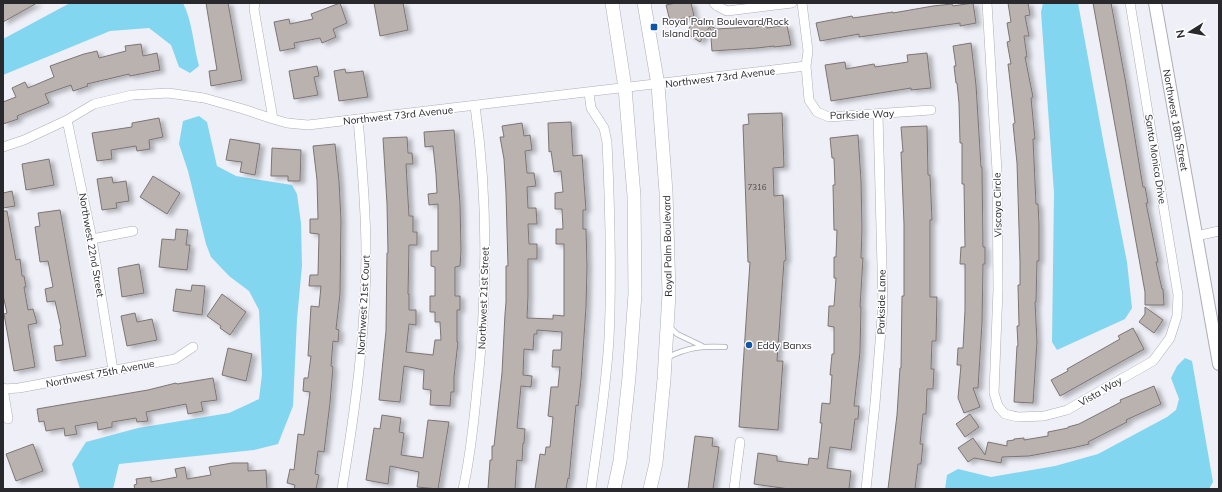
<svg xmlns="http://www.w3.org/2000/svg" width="1222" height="492" viewBox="0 0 1222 492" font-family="Mulish,sans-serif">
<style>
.water{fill:#83d6ef}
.building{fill:#bab2ae;stroke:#7d7572;filter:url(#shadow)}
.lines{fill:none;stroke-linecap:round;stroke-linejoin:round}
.service-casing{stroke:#adaeb6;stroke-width:6}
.minor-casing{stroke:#adaeb6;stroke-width:10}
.tertiary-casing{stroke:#adaeb6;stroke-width:14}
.secondary-casing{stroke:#adaeb6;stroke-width:14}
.service{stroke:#fff;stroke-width:4.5}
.minor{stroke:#fff;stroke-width:9}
.tertiary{stroke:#fff;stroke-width:12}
.secondary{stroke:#fff;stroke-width:13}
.poi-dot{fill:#0f57a6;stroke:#fdfdff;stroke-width:1.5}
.labels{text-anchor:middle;stroke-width:3;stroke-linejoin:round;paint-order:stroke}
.number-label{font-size:8px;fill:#4d4b4d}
.poi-label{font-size:10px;fill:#29292d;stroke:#fdfdff;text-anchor:start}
.street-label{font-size:10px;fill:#29292d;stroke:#fdfdff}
</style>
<defs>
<filter id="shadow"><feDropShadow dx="4.5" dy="2.5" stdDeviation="2" flood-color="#0004"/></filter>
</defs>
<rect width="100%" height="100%" fill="#efeff8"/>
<path class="water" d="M70,3H183C193,23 193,45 199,66L190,73L179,67L171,45L149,28L110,31L3,75V39Z
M1043,3H1078L1104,145L1127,262L1132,308L1125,319L1057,350L1052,342L1054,193L1041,12Z
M199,116L207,122L217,166L236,176L292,185L297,194L301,223L302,266L297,319L293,406L278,444L254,450L119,464L113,489H80L72,464L86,442L138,428L229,413L259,399L262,374L259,310L249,291L229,276L211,257L206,244L188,171L179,144L183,121Z
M1185,358L1192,361L1213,482L1209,489H945L947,475L958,469L991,477L1055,466L1098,454L1167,417L1176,410L1179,399L1171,378L1177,366Z"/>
<path class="building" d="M3,3H37L3,22Z
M206,3H228L242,80L211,86L209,71L217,70Z
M340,3L347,23L333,29L336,37L322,43L320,38L294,43L295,48L280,51L274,22L289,19L290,24L313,19L311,14Z
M374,3H403L408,30L380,36Z
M676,3H691L694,16L670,21L666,5Z
M973,3L976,23L960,26V23L859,37V34L820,41L816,23L852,16L853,18L893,12V13L933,6L952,4L953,6Z
M1008,3H1028L1030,15L1025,16L1029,36H1024L1027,57H1025L1033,97L1031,98L1035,139H1033L1036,204H1038L1039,224V261H1037L1036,302H1035L1037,342L1033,403L1014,402L1017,346H1018L1017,326H1019L1018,285H1020V261L1017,163L1013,124L1015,123L1008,64H1011L1007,42L1010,41L1007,23L1011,22Z
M1093,3H1111L1126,84L1139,163L1143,187H1145L1148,203H1146L1158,262H1156L1162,289H1163L1164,305H1145V292Z
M696,17L716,29L767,26V28L787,25L791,45L774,47V46L757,48L712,51L710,26L700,42L686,33Z
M971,43L976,85L981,167H982L983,247H985V264H983L982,323L978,388H973L980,407L964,413L958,398L961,365H957L958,348H963L965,310V264H960L961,247H965L964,184H962V143H960L959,103L957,83H956L954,66H956L953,46Z
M141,44L143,56L157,53L160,70L130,76L129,74L87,84L88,86L73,91L71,85L45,94L49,103L17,116L18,119L3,124V102L16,97L12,88L25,82L28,88L54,77L50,66L84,54L97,51L99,58L126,51L125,46Z
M927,53L931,88L911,90V88L831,101L825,65L845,62L846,69L874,64L875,67L908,62L907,55Z
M317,66L319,76L314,77L318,95L294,99L289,71Z
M345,69L346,73L363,71L368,97L339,101L334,71Z
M782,113L784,167L773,168L774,196L783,195L786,260L784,261L777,361H783L778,430L739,427L750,262H748L743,125L749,124L748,114Z
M159,118L163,137L149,140L150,149L137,151L136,146L111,150L112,159L97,161L92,133L132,127V123Z
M571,122L573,156L582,155L586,210H583V229H586L587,266L586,307L581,380L578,406L576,405L569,479L568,478L566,489H535L540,454L545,455L546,447H550L553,417L548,416L551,387H558L560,367H552L553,350H561L562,332L537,330V334H534L533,350L524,349L523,375L532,376L531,387L521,386L517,428L525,429L524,443H523L522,461L517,460L515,489H488L490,460H492V446H494L502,373L505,314L506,302V266H508L506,193L504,159L500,137H504L502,126L522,123L524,136L530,135L532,150L525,151L527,173H534L536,186L527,187L528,208H536L537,224H528L529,244H537V259H528V296L527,318L553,319V315L564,316V244H556V229H563L562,209H555V193L563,192L561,171L554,172L551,151L549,152L548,123Z
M927,126L928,175H930L932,220H930V297H937L936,341H932L931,369H934L933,389H927L926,414H923L920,444H923L921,464H918L915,489H888L897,415L900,368H901L902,296H904V224L901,152H903L901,127Z
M454,130L460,203L461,251L460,266L455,267V296H460V310H457V342H458L454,377V392H451L450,406L430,405L431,390L423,389L424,370L404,366L400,402L379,400L386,331L387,253H388L387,204L383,138L407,137L408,153H412L413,164H406L409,216H413V232H417V245H409L408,294H409V310H416V325L409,324L406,352L433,355L435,340H441L440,322H435V312H430V296H435V267L431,266V251H438V204L429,205L428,194L437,193L436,174L433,146L425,147L424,132Z
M858,135L861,180L862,229L861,258H863L860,307H861L860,352L854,406H859L858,419H855L851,450L830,447L827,468L851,471L849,489H789L754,484L758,453L777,456V461L808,465L809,458L818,459L822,423H820L822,403L830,404L832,375H830L832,354H834V327L828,326L829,306H834L836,278H834V257H836L837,230H834L833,185H835L834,158H832L830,138Z
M230,139L260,144L255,175L240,172L242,162L226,160Z
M335,144L339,181L341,220L340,294L336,329L339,330L338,342L333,341L331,366L333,367L330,403L324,452L318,451L315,474L319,475L316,489H294L295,485L287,483L290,469L294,470L298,434L304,435L310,392L303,391L304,378H308L311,356H308L311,306L319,307L321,286H309L310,275H318L319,234L310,233V219H318L317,180L313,146Z
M272,148L301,150L300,181H288V176H271Z
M49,159L54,185L26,190L22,164Z
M153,176L180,193L167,214L140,197Z
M112,177L113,183L126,181L129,201L116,203L117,208L102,210L97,179Z
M12,191L15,206L3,208V193Z
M60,210L86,356L56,361L54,346L63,345L60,329L61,328L55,301L47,302L45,289L53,287L48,261L40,262L35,227L40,226L38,213Z
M3,211H7L16,260L20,259L22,276H24L26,287H24L28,310L33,309L37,323L28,325L35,367L14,371L4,314L7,313L3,295Z
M176,229L188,230L186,245H190L187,270L159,267L162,239L175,240Z
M139,264L144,293L122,297L118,268Z
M192,285L205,286L202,315L173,311L176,289L191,291Z
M222,294L246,312L230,335L220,328L221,326L207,316Z
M1145,307L1163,320L1154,333L1139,322L1145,314Z
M135,313L137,322L152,319L157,340L127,346L121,316Z
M1133,328L1144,349L1060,396L1051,380L1068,371L1067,369L1120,339L1118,336Z
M228,348L252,354L246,381L222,375Z
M213,378L217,400L201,402L203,411L188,414L186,404L146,412L148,421L137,422L136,418L112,422V427L98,430L97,422L75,426L77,434L65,436L64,428L46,431L44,421L39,422L37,409L148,390L176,383L177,384Z
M1154,386L1161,404L1126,420L1127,422L1088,442L1089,444L1072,448L1029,456L1002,457L1001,463L974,458L968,462L958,448L973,438L985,455L988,442L1007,446V441L1014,440V439L1024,438V440L1048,436V432L1068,428V427L1079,424L1121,402L1120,400Z
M970,414L979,427L965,437L956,424Z
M382,415L401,418L399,432L404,433L401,455L423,458L428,420L449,422L438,489L417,487L419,472L390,466L388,484L366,480L374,428L380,429Z
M695,436L713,438L712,446L719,447L713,489H688Z
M33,444L43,471L16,481L6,454Z
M232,463H248V471L266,470L267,489H135L134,485L137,484L136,479L151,477V482L177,477L175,469L185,467L187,479L211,475L209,467Z"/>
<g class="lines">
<g class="service-casing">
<path id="service" d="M670,327L677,334L702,346
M666,358C689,347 700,346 725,347"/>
</g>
<g class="minor-casing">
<path id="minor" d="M255,3L254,9L273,119
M714,3L717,6L727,11L792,3
M802,3L808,51L806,66L809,100L817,112L829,117L931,110
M987,3L997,171L998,289L994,393L998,406L1005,414L1018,417L1044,416L1067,410L1153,361L1170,338L1177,316L1178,295L1130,3
M589,93L591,108L604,128L607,142C610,207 612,273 609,339C606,389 598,439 591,489
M67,120L92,239L113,370
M3,147L24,140L67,120L94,104L132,95L168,93L204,98L243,109L273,119L287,123L308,125L806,66
M1196,236L1219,231
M92,239L133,231
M3,388L8,419
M3,389L19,388L175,359L193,347
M342,489C355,411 366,332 366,253C366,208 362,164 358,119
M463,489C470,459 473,429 476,399C487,302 489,203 475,106
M734,489L740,442
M866,489L875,404L883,305L878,114"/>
</g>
<g class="tertiary-casing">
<path id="tertiary" d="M1155,3L1219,364"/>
</g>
<g class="secondary-casing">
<path id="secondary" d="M612,3L625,88L634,196L635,294L629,377L620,461L614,489
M644,3L658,85L666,192L669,293L664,379L656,463L650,489"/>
</g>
<use href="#service" class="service"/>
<use href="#minor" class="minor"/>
<use href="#tertiary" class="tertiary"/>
<use href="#secondary" class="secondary"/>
</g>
<g class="poi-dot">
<rect x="650" y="23" width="8" height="8" rx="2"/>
<circle cx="749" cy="345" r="4"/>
</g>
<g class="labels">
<g class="number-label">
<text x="757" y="190">7316</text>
</g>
<g class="poi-label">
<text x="662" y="25">Royal Palm Boulevard/Rock<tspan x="662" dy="12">Island Road</tspan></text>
<text x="757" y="349">Eddy Banxs</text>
</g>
<g class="street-label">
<text transform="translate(720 77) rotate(-7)" y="4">Northwest 73rd Avenue</text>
<text transform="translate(862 114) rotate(-2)" y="4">Parkside Way</text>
<text transform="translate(398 115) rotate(-6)" y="4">Northwest 73rd Avenue</text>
<text transform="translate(1176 120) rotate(80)" y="4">Northwest 18th Street</text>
<text transform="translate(1156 159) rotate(81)" y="4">Santa Monica Drive</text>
<text transform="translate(997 205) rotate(-91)" y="4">Viscaya Circle</text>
<text transform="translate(92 245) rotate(80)" y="4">Northwest 22nd Street</text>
<text transform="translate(667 246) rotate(-91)" y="4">Royal Palm Boulevard</text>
<text transform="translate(483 298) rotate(-88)" y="4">Northwest 21st Street</text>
<text transform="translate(881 302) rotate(-89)" y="4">Parkside Lane</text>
<text transform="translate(363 305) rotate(-87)" y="4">Northwest 21st Court</text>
<text transform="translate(100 373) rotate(-11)" y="4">Northwest 75th Avenue</text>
<text transform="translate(1100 391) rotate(-30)" y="4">Vista Way</text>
</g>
</g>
<rect width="1222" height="492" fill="none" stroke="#29292d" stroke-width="8"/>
<g transform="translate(1190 32) rotate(259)" stroke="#fdfdff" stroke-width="3" paint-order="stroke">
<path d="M0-3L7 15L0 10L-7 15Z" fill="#29292d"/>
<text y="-6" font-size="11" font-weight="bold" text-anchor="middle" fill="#29292d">N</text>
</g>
</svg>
